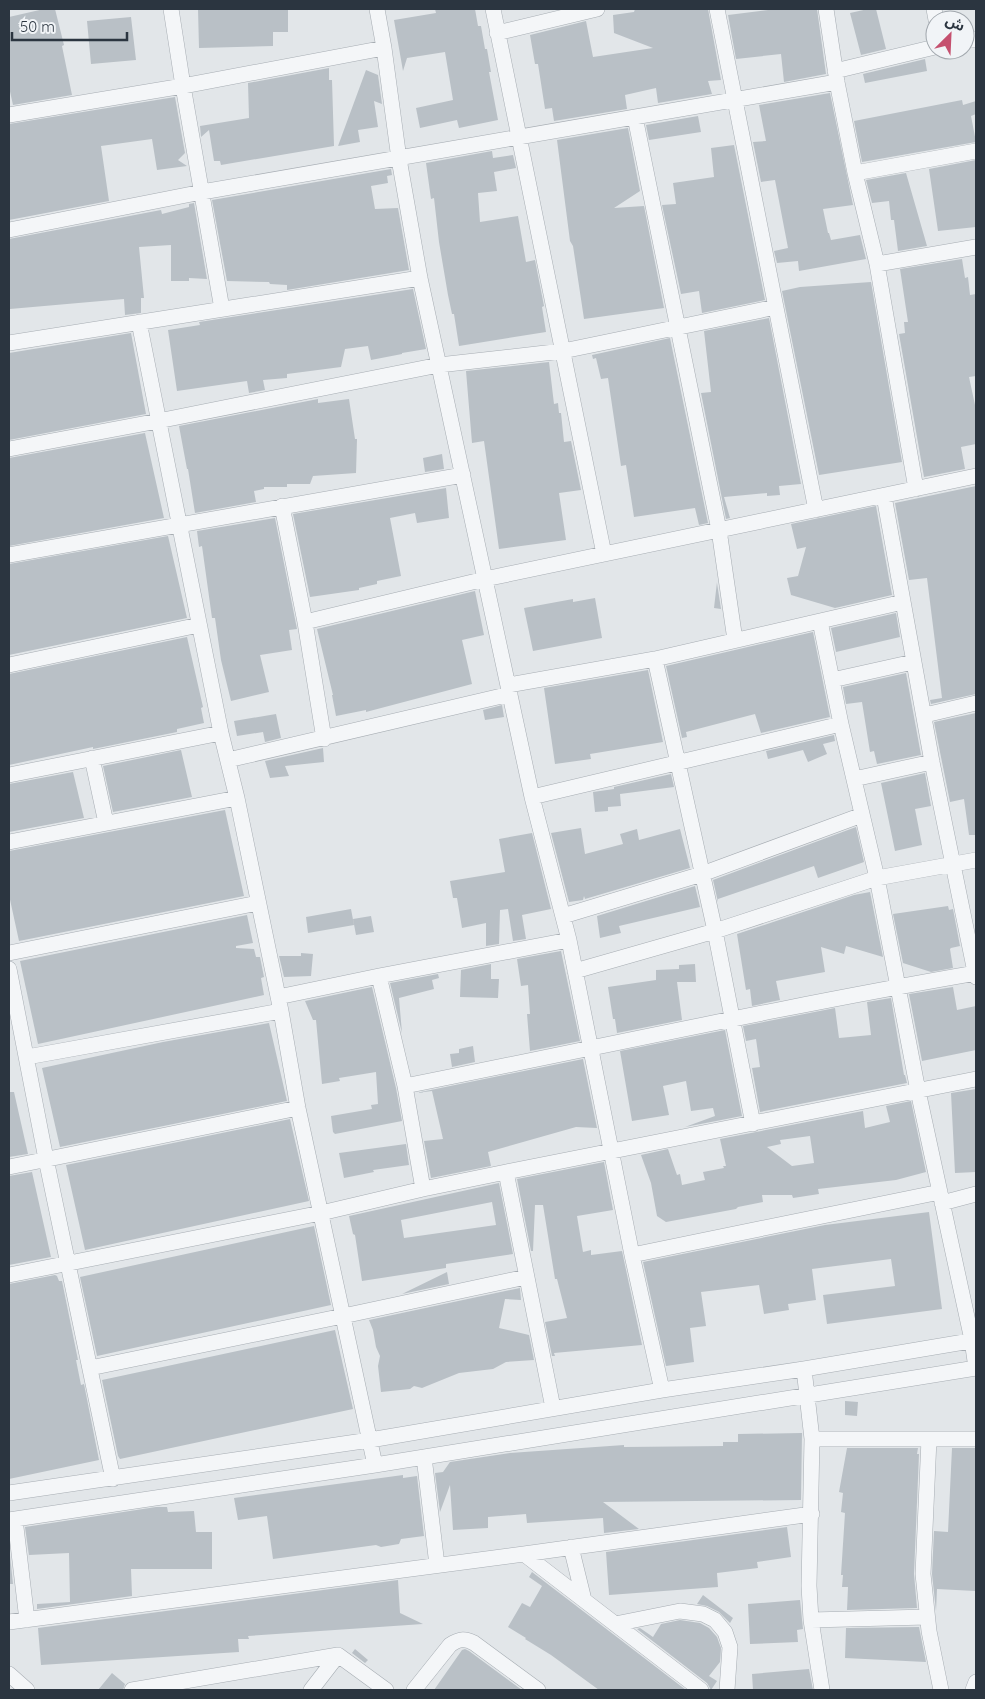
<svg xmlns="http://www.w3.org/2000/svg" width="985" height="1699" viewBox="0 0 985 1699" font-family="Quicksand,'Noto Sans Arabic',sans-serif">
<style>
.building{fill:#b9c0c6;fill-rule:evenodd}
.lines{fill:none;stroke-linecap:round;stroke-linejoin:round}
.minor-casing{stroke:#a7adb3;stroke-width:16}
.minor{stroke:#f4f6f8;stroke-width:15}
</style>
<rect width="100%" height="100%" fill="#e2e6e9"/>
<path class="building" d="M44,9H55L64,45L62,46L72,95L13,105L9,87V17Z
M198,9H288V32H273V46L199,48Z
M435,9H475L478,26H481L485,49H487L491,72H489L498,120L459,128L457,120L420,128L416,108L453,100L445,52L407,58L403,71L394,20L436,13Z
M635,9H708L721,80L708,81L712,94L658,103L656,88L625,95L627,109L554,121L552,108L545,109L538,64H535L530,35L586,21L593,57L653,48L614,33L613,15L634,12Z
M767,9H817L826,74L784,82L781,54L736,59L728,15L768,10Z
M868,9H876L886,49L861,55L850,13Z
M131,17L136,60L91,64L87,21Z
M925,59L927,71L865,83L863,74Z
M329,68V80H332L334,146L221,165L220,161H214L209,130L201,137L200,126L249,118L248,83Z
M366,70L378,75L382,104L374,101L378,127L358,130L360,142L338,146Z
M830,93L853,205L823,209L828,233H829L831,240L860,235L866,259L799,271L798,261L777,263L774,251L788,248L775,180L761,182L753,142L766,141L759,105Z
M175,97L185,153L178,160L187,166L157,170L152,139L101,146L109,201L9,220V124Z
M962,100L963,105L976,101V114L971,116L976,142L862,162L854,121Z
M698,116L701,132L649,140L646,125Z
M628,128L640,191L614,208L644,206L664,308L584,319L573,246L570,241L557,140Z
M734,145L765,300L702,313L699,291L681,294L662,205L676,204L673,183L714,177L711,148Z
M492,151L493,158L513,155L516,168L494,172L497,191L478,193L480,222L518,216L526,262L535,260L544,306L542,307L546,332L459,346L454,314H452L448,295L439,242L434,198L431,199L426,163Z
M976,160V227L938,231L929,169Z
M391,169L392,175L387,176L388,183L371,186L375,209L398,208L409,270L287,290V285L270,284L269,282L227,281L212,200Z
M906,173L927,246L898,251L894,220H891L889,201L872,203L866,180Z
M194,203L207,279L189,278V281H171V245L139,247L144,298H141V313L125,315L124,299L10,309L9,239L161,210L162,214L189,207V204Z
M962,259L965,278L968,277L970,295L976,294V376L969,377L975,405H976V444L961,447L965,469L924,477L899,334L905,333L904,322H908L900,269Z
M871,282L902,462L819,475L782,291L800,287Z
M413,289L426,349L402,353V354L371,360L368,346L345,349L341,367L287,374V378L263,380L265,390L249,393L247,381L177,391L168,330L200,325L199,322Z
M769,318L801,484L779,486L780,495L767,496V493L724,497L730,518L726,519L701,393L711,392L704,331Z
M131,333L146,414L9,440V353Z
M670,338L708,523L699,525L695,508L634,517L626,465L621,466L608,378L601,379L596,358L593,359L592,355Z
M549,362L554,404L558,403L559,413H561L564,442L571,441L581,490L559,493L566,540L499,549L484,441L472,443L466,371Z
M318,399V403L349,399L355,439H357L356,473L313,476L310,484H287V487H264V489L254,491L256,502L195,513L188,469H187L179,426Z
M145,433L164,518L9,546V458Z
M442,454L444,469L425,472L423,458Z
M976,486V694L931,704L930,700L942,698L927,578L909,580L895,503Z
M446,488L449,518L417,523L415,513L390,518L401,576L377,581V584L359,588V590L310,597L293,514Z
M876,506L892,595L835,608L791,595L787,578L798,576L806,547L797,549L791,524Z
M275,518L297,629L289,630L292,650L260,655L269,692L231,701L221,660L215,618H212L202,546L199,547L197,531Z
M168,536L187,618L9,655V564Z
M717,582V583L721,609L714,608Z
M475,591L484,635L462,640L472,684L366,712V710L336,716L332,695H333L317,629Z
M595,598L602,638L533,651L524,608L573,599V602Z
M896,613L900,637L836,652L831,628Z
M813,632L830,717L761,733L755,714L686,732L687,737L682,738L666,666Z
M187,637L203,707L201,708L204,723L177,729V732L93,749V747L9,765V674Z
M648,670L663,742L590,754L591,759L555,764L544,688Z
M906,673L921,755L877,764L874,751L870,752L862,702L846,704L843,687Z
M502,705L504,717L485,720L483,710Z
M976,713V835H969L964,799L950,802L934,722Z
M276,714L281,738L265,742L263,732L237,736L234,721Z
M834,735L835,741L823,744L827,754L808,762L803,750L768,759L766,751Z
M323,748L324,762L285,766L289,776L270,778L265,761Z
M181,750L192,797L113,812L103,766Z
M73,772L84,818L9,832V784Z
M925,773L931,806L915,809L922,845L895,851L881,783Z
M671,774L674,787L620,794L621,806L608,807V811L595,812L593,792L614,789V787Z
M225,810L244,896L19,941L9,895V851Z
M856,827L864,862L818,878L814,866L718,899V902L713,880Z
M581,828L585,854L623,844L620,834L637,829L639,840L680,829L690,868L585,899L584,896L583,900L569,902L551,833Z
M532,833L551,909L522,915L526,939L513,941L508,909L500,910L499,944L486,946V923L462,928L457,898H453L450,881L505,872L499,839Z
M695,886L700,907L619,926L621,933L600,938L597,916Z
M870,892L883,957L846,946L844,954L821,947L825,972L776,981L780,1000L752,1006L750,989L746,990L737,934L854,895Z
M948,906L949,910L953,909L960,946L951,948L950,949L953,968L931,972L903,963L893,914Z
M351,909L354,925L308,933L306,917Z
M247,915L253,943L236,946V948L254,949L256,957H260L264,977L261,978L264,995L38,1044L20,961Z
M371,916L374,932L356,935L353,919Z
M561,951L580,1041L530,1051L527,1014H530L528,985L521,986L517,959Z
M301,953L313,954L311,976L284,977L279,956H301Z
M491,964V979H499L498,998L460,997L461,970Z
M695,964L696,982H677L682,1020L617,1033L615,1019H613L608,987L656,980V970L679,969V965Z
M438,974L439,978L432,980L434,989L399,998L402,1033L390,983Z
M372,987L396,1088L402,1121L335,1134L333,1132L331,1116L372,1109L371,1105L378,1104L376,1072L339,1078L340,1081L322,1084L316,1020H313L305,1001Z
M953,987L957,1010L976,1006V1050L922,1061L909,994Z
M891,998L904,1075H905L907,1083L760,1112L752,1068L760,1067L756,1039L746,1041L743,1026L835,1008L839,1038L871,1035L867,1002Z
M269,1023L287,1101L60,1147L42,1068L163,1042Z
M725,1030L742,1116L685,1127L715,1116L713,1108L691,1111L686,1081L663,1086L669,1115L632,1121L620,1051Z
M473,1046L475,1062L452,1067L450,1054L459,1053V1049Z
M583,1059L597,1128L576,1127L488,1152L491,1166L431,1178L424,1141L443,1139L432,1091L416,1093Z
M976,1089V1172L955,1173L951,1093Z
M9,1092H14L28,1154L9,1157Z
M911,1101L926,1172L896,1180L818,1189L819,1194L793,1198L792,1195H762L763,1202L738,1207L736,1209L666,1222L657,1216L651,1183L641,1155L668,1149L677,1175L680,1174L682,1185L705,1180L703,1172L724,1168L723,1166H726L720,1139L863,1111L865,1128L890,1122L886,1106ZM810,1136L814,1163L792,1166L767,1147L781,1144L780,1140Z
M290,1119L309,1201L85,1250L66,1165Z
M406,1144L409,1165L373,1170L374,1172L344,1178L339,1153Z
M604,1162L613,1210L577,1216L583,1252L591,1250V1255L622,1251L642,1345L554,1353L555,1356H552L545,1322L567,1318L557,1279H555L543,1205H535L533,1251H531L517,1179Z
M32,1172L51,1257L9,1265V1176Z
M499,1183L513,1254L446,1264V1268L362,1281L355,1235L353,1234L349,1216ZM492,1202L496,1225L404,1238L401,1220Z
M929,1212L942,1309L827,1324L823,1295L895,1286L891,1259L812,1269L816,1300L788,1304L789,1310L764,1314L759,1285L701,1292L706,1326L690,1328L694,1362L666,1366L643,1262L825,1225Z
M314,1226L331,1305L97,1356L80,1277Z
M447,1272L449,1284L402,1294Z
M55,1275L57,1276L59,1281H62L78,1360H76L81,1385L84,1384L99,1460L9,1479V1284Z
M520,1288L521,1300L505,1299L499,1328L529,1335L534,1360L506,1362L493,1369L459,1373L422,1388L414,1386L410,1389L381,1392L378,1366L380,1356L376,1347L373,1330L369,1320Z
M335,1330L353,1409L120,1459L118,1456L102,1380Z
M845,1401L858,1402L857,1416L845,1415Z
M802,1433L801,1500L603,1502L639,1529L604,1533L603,1518L527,1523L526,1514L488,1517V1528L453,1530L450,1485L440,1512L435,1473L443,1472L450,1462L510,1453L624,1445V1447L723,1446V1442H738V1434Z
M847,1448H918L917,1454H919L914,1574L917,1608L847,1610L848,1587H842L843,1575H841L845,1513L841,1512L843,1493L839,1492Z
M952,1448H976L975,1591L937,1589L936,1611L932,1574L934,1531L948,1532Z
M403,1475V1478L417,1476L424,1536L401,1539L399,1544L381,1547L376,1545L273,1559L267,1516L238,1520L234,1498Z
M156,1507H167L168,1512L194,1511L196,1532H212V1569H131L132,1596L37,1609V1604L70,1602L69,1553L29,1555L30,1563L25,1527Z
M787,1527L791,1557L757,1562L758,1568L717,1573L718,1587L609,1595L606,1552Z
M9,1546L13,1584H9Z
M532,1572L686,1690H599L551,1655L525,1639L526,1638L508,1627L522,1603L530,1607L542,1586L529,1577Z
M398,1580L400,1613L423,1624L248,1636L249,1639H238L239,1652L41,1665L38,1628Z
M703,1595L733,1618L730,1623L719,1612L707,1606L697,1604Z
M800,1600L803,1629L797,1630L798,1642L750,1644L748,1604Z
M680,1620L700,1623L709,1628L717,1637L721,1648L720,1662L709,1676L717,1681L711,1690L707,1683L637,1629L640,1628L653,1637L661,1624Z
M919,1627L926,1662L845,1658L846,1628Z
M355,1649L368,1660L365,1663L352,1653Z
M465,1649L469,1651L522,1690H434L462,1650Z
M809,1669L813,1690H753L752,1674Z
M112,1673L125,1684L123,1690H98Z"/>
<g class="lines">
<g class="minor-casing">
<path id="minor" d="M171,9L183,86L222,309
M377,9L384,48L399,159L420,278L532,797L569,940L632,1255L662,1390
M493,9L604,554
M717,9L816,510
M826,9L837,82L855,173L877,264L916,489
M934,9L936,20
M497,33L597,9
M965,41L976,39
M835,71L935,47
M9,115L183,86L384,48
M635,117L719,530L735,640
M855,173L976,151
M9,230L202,192L837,82
M877,264L976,247
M139,322L221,733L237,798L281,1011L298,1108L375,1465
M9,343L420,278
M9,449L158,421L439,365L563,351L776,307
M884,496L932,762L976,977
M282,506L305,622L324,739
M9,555L463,475
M820,621L903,602
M305,622L485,579L976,476
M655,659L715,931L753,1124
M9,665L199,625
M832,680L913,662
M508,685L655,659L820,621L841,724L877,878L918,1091L972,1340L976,1368
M925,715L976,703
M92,758L106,823
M228,760L510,694
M9,775L221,733
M854,779L932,762
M532,797L841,724
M9,842L237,798
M563,916L702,874L862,815
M9,953L258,903
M9,969L46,1159L113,1479
M575,971L715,931L877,878L976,860
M379,976L405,1086L423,1189
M278,997L379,976L569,940
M27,1057L281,1011
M405,1086C595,1048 785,1006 976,973
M9,1167L298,1108
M506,1172L553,1408
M942,1203L976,1194
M632,1255L940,1192
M9,1275L321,1213L423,1189L506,1172L976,1079
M90,1368L343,1316L526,1277
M804,1369L812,1439L809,1586L811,1620L822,1690
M812,1439H976
M929,1439L923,1574L929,1631L941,1690
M424,1457L437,1565
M9,1493L370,1440L662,1390L804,1369L976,1340
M15,1519L27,1620
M9,1520L375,1465L976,1368
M571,1547L584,1600
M524,1554L701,1690
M811,1620L927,1617
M9,1622L524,1554L812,1514
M615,1624L680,1611L703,1614L715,1620L725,1632L730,1647L727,1690
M9,1674L27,1690
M132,1690L338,1655L386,1690
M311,1690L338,1655
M414,1690L450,1645C459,1639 464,1638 474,1643L538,1690
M973,1690L976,1682"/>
</g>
<use href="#minor" class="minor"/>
</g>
<rect width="985" height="1699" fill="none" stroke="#2b3540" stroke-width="20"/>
<g transform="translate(950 35) rotate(24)"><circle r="24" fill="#f1f4f7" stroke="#a2a8ae"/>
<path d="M0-4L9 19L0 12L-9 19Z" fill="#c5506f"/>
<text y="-8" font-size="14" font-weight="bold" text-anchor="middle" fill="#2b3540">ش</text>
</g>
<path d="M12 32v8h115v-8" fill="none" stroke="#2b3540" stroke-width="2.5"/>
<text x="20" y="32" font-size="15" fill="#2b3540" stroke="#f1f4f7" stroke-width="4" paint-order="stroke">50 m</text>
</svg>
